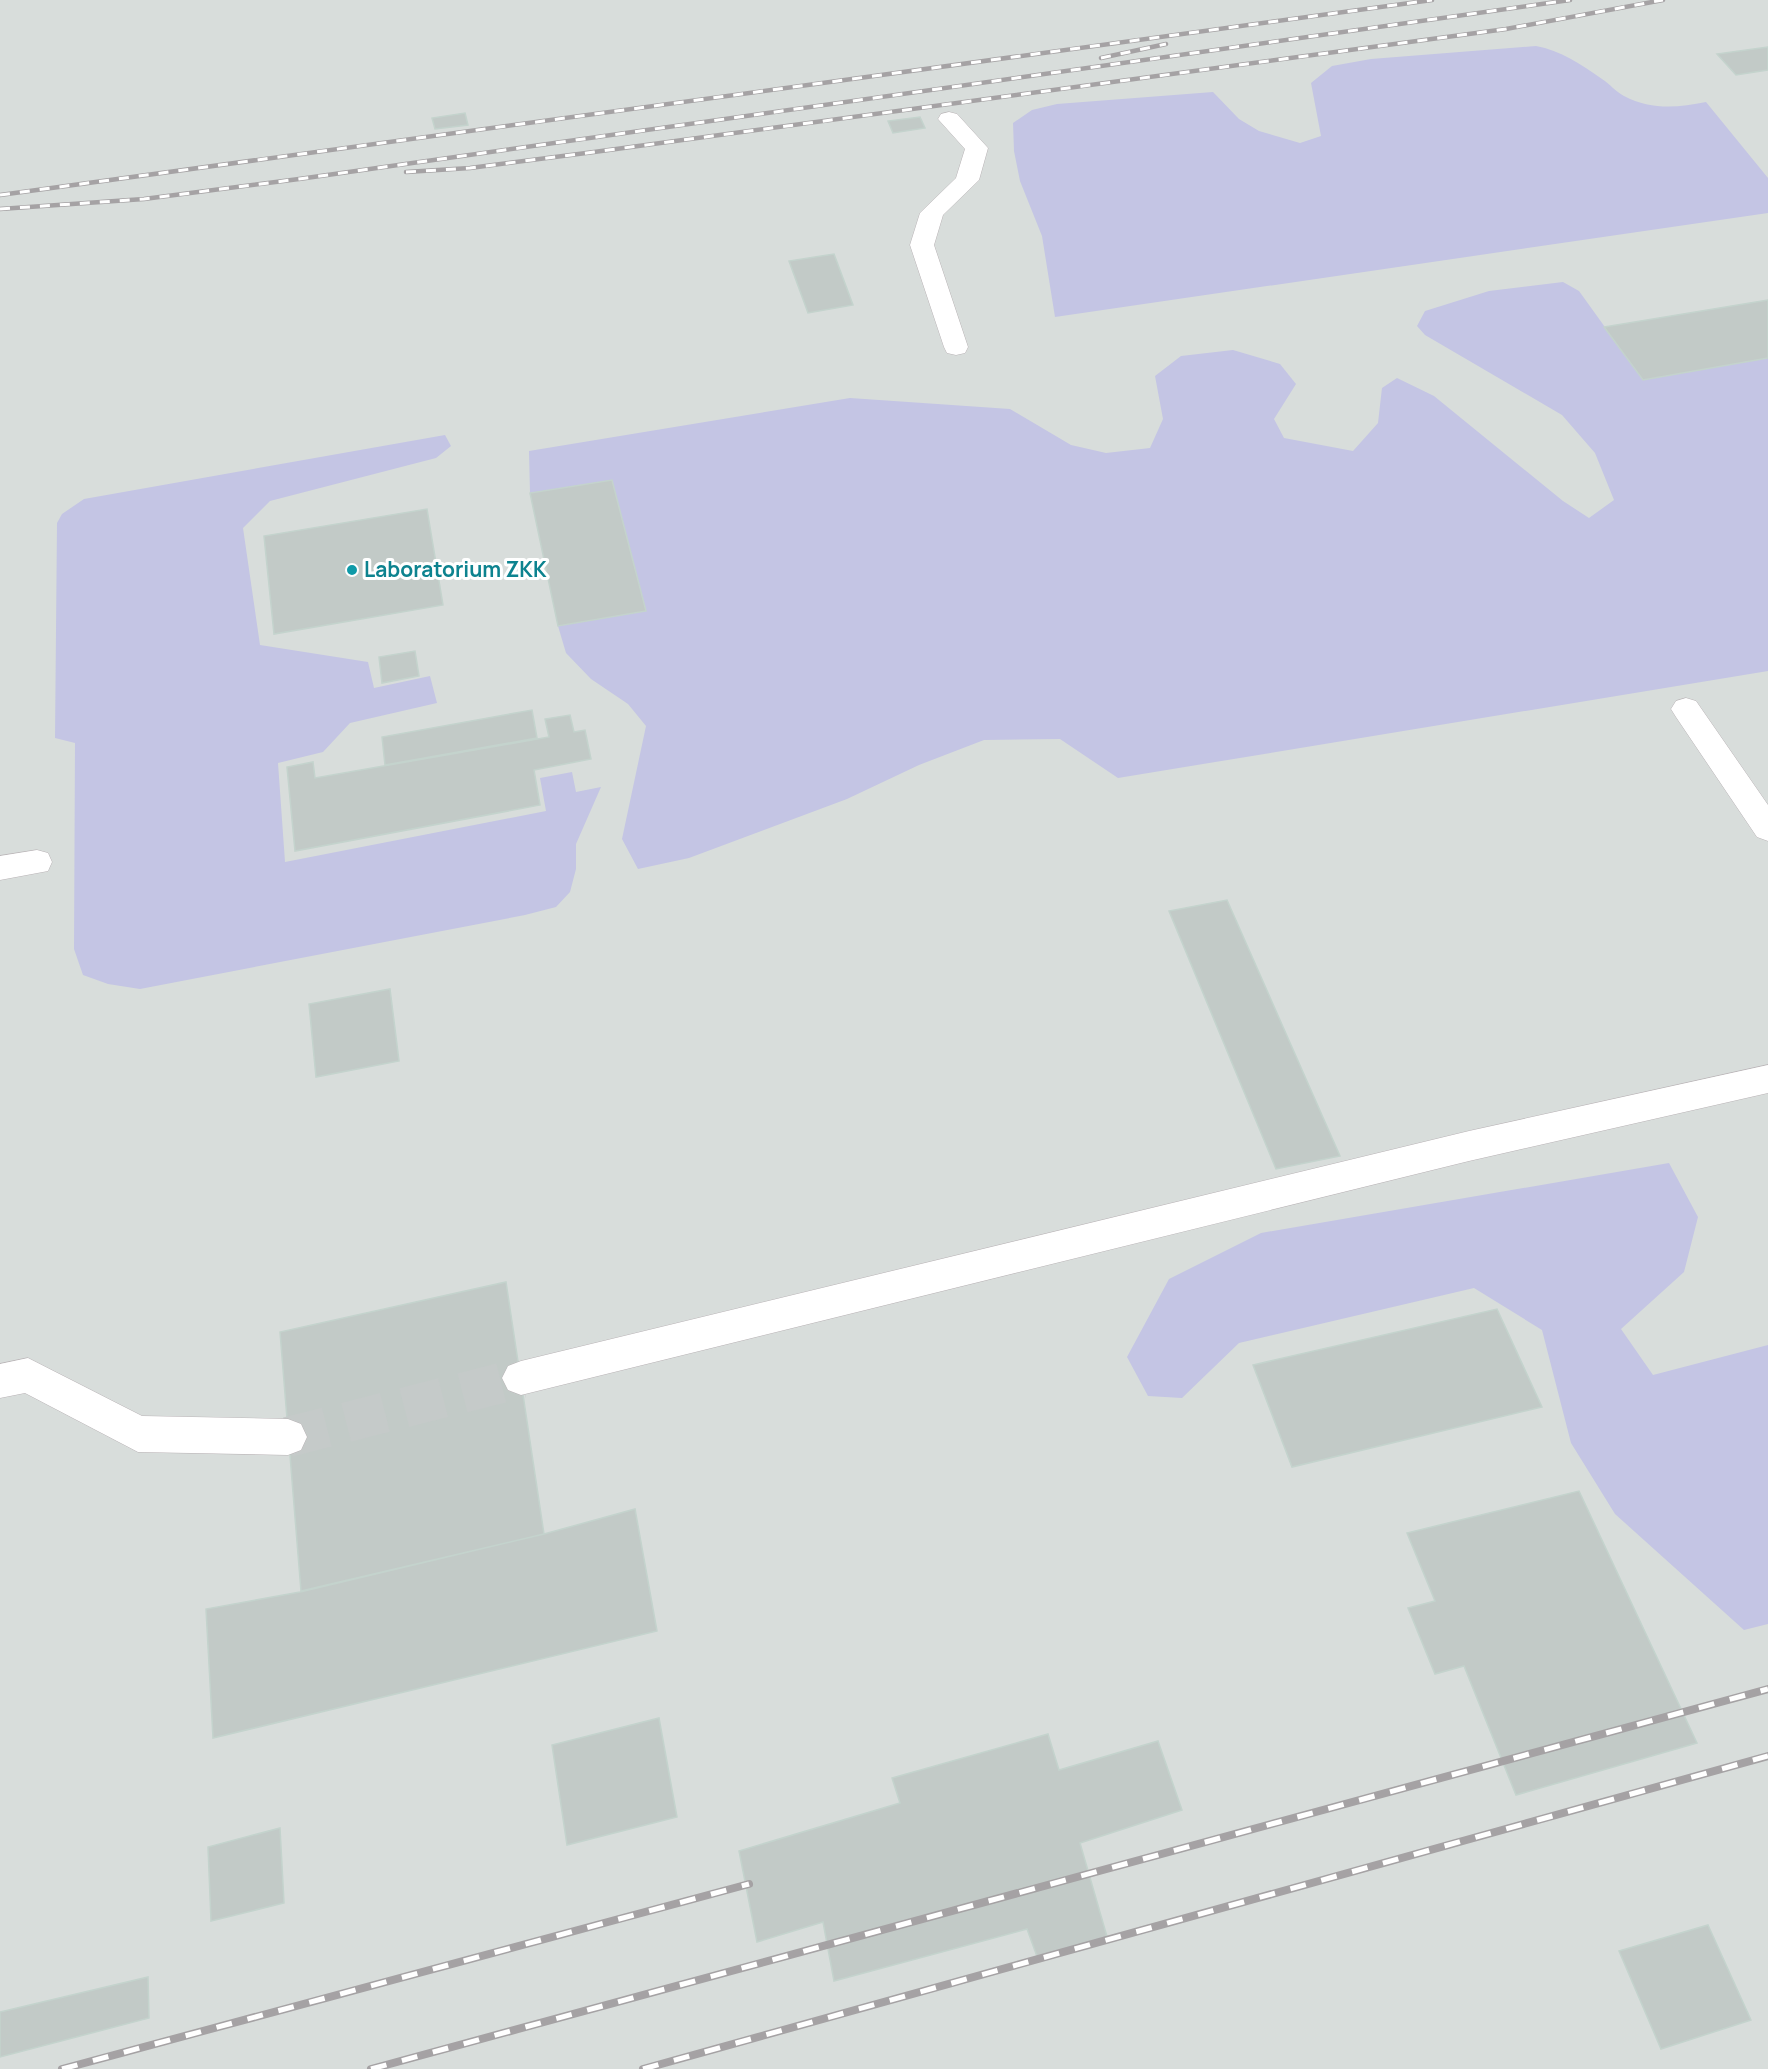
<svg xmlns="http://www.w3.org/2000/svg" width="1768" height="2069" viewBox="0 0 1768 2069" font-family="Manrope,sans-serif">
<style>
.industrial{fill:#d8dddb}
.green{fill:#c4c5e4}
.building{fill:#c2cac7;stroke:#c4d3cd;stroke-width:1.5}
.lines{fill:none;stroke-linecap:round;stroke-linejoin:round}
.minor-tunnel{stroke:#c5cac9;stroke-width:40;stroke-dasharray:40 20;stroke-linecap:butt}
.minor-casing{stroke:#b9b3b6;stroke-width:1}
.minor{fill:#fff;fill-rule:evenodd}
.rail-far1-casing{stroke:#a5a2a4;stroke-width:4.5}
.rail-casing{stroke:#a5a2a4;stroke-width:8}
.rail-far1{stroke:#fff;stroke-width:3;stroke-dasharray:10;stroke-linecap:butt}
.rail{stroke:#fff;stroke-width:5;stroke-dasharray:16;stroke-linecap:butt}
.culture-dot{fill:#0f9aa8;stroke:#fff;stroke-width:2}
.labels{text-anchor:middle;stroke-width:6;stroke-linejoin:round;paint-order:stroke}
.culture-label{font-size:21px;font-weight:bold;fill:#0d838f;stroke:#fff;text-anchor:start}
</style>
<rect width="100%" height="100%" fill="#e5eeec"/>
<path class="industrial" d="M0,0H1768V2069H0Z"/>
<path class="green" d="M1536,46C1560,50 1582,65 1602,79C1610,84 1616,92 1624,96C1651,110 1677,108 1706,102L1768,178V213L1055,317L1042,236L1020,181L1014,151L1013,123L1032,110L1057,104L1213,92L1239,119L1259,131L1300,143L1321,136L1311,83L1332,66L1371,59Z
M1563,282L1579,291L1643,380L1768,358V671L1118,778L1060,739L984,740L919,765L847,799L689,858L638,869L622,839L646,726L628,704L591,679L566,653L558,626L646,611L612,480L530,493L529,451L850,398L1010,409L1071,445L1106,453L1150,448L1163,419L1155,376L1181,356L1233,350L1280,364L1296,384L1274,419L1284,438L1353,451L1378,423L1382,388L1397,378L1434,396L1563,501L1589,518L1614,500L1595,453L1562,415L1425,335L1417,326L1425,311L1489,291Z
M445,435L451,446L436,458L270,501L243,528L260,645L368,662L374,688L430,676L437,703L350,723L323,752L278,763L285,862L546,811L540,778L572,772L576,792L601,787L576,844V869L570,892L556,907L525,915L140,989L108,984L83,975L74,949L75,743L55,738L57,523L62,514L84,499Z
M1669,1163L1698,1217L1684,1272L1621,1329L1653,1375L1768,1345V1624L1744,1630L1615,1514L1571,1443L1542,1330L1474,1288L1239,1343L1182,1398L1148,1396L1127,1357L1169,1279L1261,1233Z"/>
<path class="building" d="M1768,47V70L1736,75L1717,54Z
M465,113L468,125L435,129L432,118Z
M920,117L925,128L893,133L888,121Z
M834,254L853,305L808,313L789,261Z
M1768,300V358L1643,380L1604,327Z
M612,480L646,611L558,626L530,493Z
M427,509L443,605L274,634L264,536Z
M415,651L419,676L382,683L379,657Z
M532,710L537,738L385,765L382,737Z
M570,715L574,732L585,730L591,759L534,770L540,805L295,851L287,767L313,762L315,778L549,737L545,719Z
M1227,900L1340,1156L1276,1169L1169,911Z
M390,989L399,1061L316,1077L309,1004Z
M506,1282L544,1534L301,1591L280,1332Z
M1497,1309L1542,1407L1292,1467L1253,1365Z
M1579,1491L1697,1743L1516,1795L1464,1666L1435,1674L1408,1608L1435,1601L1407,1533Z
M635,1509L657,1631L213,1738L206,1609L300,1592L544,1534Z
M659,1718L677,1817L567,1845L552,1745Z
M1048,1734L1059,1770L1158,1741L1182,1810L1080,1843L1108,1940L1038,1959L1027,1929L834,1981L823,1922L757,1942L739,1851L900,1803L892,1778Z
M280,1828L284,1903L211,1921L208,1847Z
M1708,1925L1751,2020L1661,2049L1619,1951Z
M148,1977L149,2018L0,2057V2012Z"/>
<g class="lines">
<path class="minor-tunnel" d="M288,1437L521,1378"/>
<g class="minor-casing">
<path id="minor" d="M949,112L957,114L988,148L979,180L943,215L934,245L968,347L965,353L956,355L947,353L944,347L910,245L920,213L956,178L965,149L938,119L941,114Z
M1686,698L1696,701L1768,805V841L1757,837L1676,717L1671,709L1676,701Z
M37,850L48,853L52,862L48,871L0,880V856Z
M1768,1065V1093L1469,1161L521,1395L508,1390L502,1378L508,1366L521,1361L1469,1131Z
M28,1358L142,1416L288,1419L301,1424L307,1437L301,1450L288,1455L138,1452L25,1393L0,1398V1364Z"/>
</g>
<use href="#minor" class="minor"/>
<g class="rail-far1-casing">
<path id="rail-far1" d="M1101,58L1166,44
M406,172L470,168L594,152L1506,29L1663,0
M0,195L1432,0
M0,209L144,199L299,179L1570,0"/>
</g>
<g class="rail-casing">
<path id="rail" d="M62,2069L749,1884
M371,2069L1768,1689
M643,2069L1768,1756"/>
</g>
<use href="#rail-far1" class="rail-far1"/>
<use href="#rail" class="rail"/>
</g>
<circle class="culture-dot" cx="352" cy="570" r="6"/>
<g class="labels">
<g class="culture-label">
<text x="364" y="577">Laboratorium ZKK</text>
</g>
</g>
</svg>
